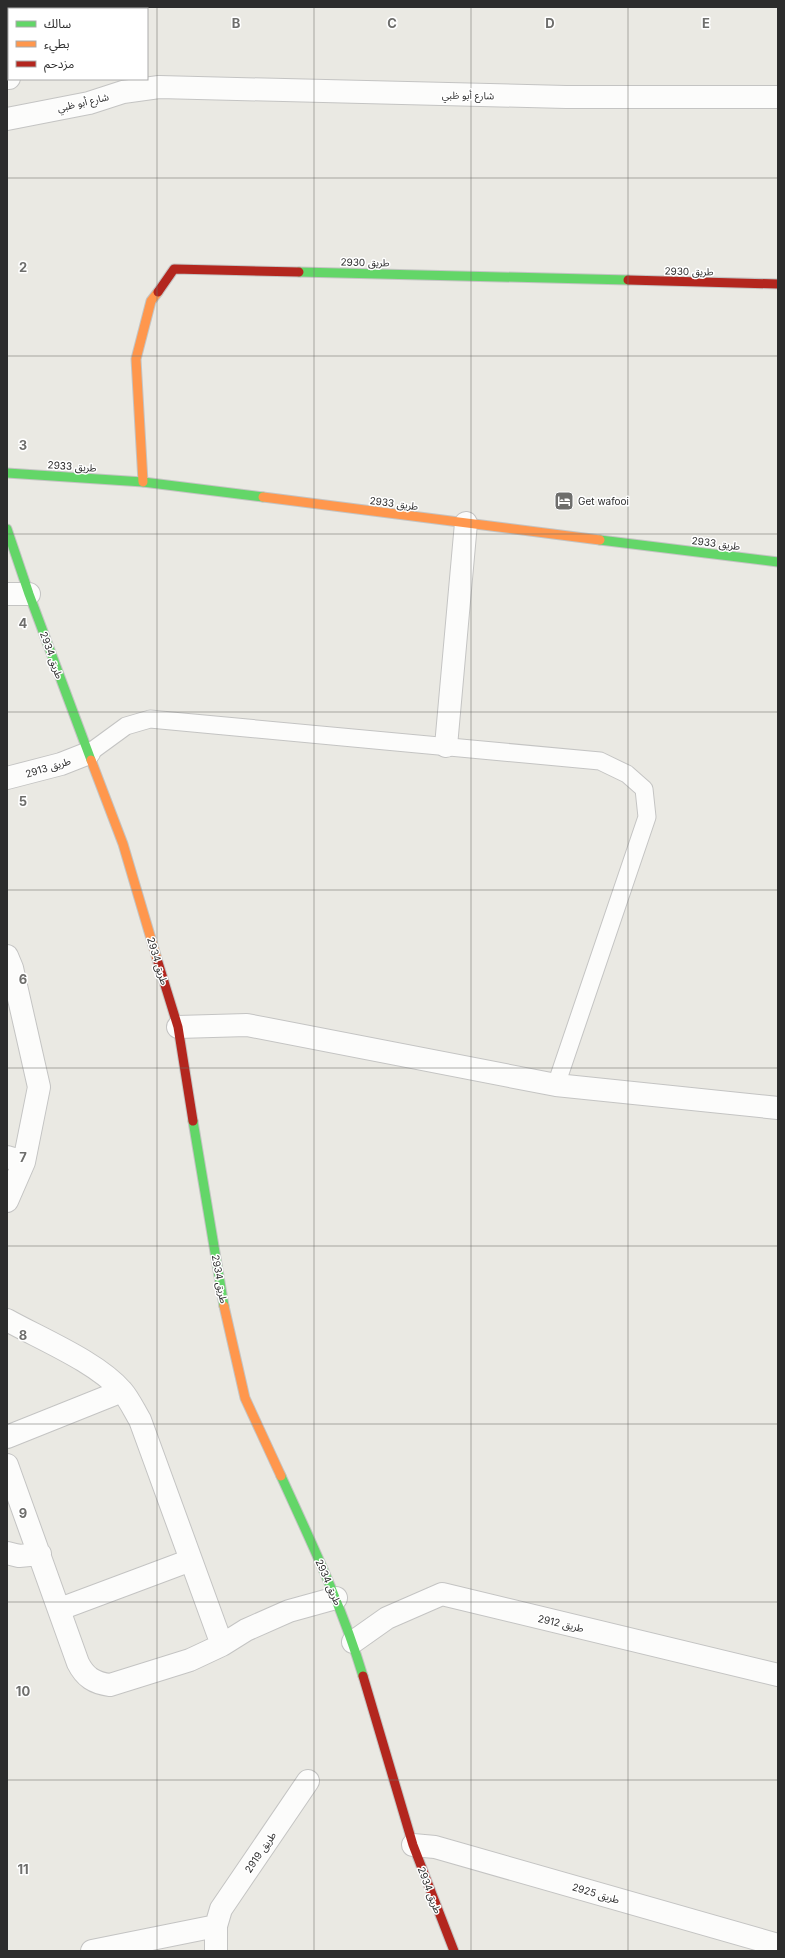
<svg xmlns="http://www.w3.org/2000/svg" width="785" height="1958" viewBox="0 0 785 1958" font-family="Inter,'Noto Sans Arabic',sans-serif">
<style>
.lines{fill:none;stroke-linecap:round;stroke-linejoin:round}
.lane-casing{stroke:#c4c4c3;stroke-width:19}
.street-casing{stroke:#c4c4c3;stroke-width:24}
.fast-casing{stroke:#c4c4c3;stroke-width:11}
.slow-casing{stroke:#c4c4c3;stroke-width:11}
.jam-casing{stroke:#c4c4c3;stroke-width:11}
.lane{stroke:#fcfcfb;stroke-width:17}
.street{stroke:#fcfcfb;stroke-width:22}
.fast{stroke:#63d668;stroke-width:9}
.slow{stroke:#ff974d;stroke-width:9}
.jam{stroke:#b3261e;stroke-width:9}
.grid{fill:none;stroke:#6e6e6c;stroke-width:1;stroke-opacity:0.55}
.labels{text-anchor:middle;stroke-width:3;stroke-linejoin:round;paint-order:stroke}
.street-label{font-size:10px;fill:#2c2c2c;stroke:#fff}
.poi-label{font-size:10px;fill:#2c2c2c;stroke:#fff;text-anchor:start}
.grid-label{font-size:13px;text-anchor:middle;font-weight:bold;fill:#6e6e6c;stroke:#fff;stroke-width:3;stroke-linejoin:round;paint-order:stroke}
</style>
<rect width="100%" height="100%" fill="#eae9e3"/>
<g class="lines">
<g class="lane-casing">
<path id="lane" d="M89,753L126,726L150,719L600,761L627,774L644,789L647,817L556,1085"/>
</g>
<g class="street-casing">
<path id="street" d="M7,78H9
M7,119L89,103L123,92L159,87L566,97H778
M7,594H29
M446,746L466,523
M7,778L61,764L89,753
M7,956L12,968L39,1087L24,1162L7,1157
M178,1027L247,1025L556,1085L778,1108
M7,1201L24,1162
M7,1320C41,1339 97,1362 122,1391C129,1399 134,1410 140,1420L222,1645
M7,1437L122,1391
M7,1465L78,1663C85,1677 94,1683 110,1685L190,1660L222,1645L246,1630L289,1611L336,1598
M7,1553L19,1556L40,1554
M60,1609L191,1560
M353,1642L387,1618L442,1594L778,1675
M413,1845L435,1847L778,1945
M92,1951L216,1926
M216,1951V1926L221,1909L308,1781"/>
</g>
<g class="fast-casing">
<path id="fast" d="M299,272L628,280
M7,473L143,482L263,497
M7,529L29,594L91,760
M600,540L778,562
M193,1121L224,1306
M281,1476C311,1542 342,1606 363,1676"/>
</g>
<g class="slow-casing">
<path id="slow" d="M143,482L136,359L151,301L158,292
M263,497L600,540
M91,760L123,844L157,959
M224,1306L245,1398L281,1476"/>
</g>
<g class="jam-casing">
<path id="jam" d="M628,280L778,284
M158,292L174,269L299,272
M157,959L178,1027L193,1121
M363,1676L413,1845L454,1951"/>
</g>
<use href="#lane" class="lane"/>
<use href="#street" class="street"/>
<use href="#fast" class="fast"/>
<use href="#slow" class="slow"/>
<use href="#jam" class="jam"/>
</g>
<path class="grid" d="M157,7V1951M314,7V1951M471,7V1951M628,7V1951M7,178H778M7,356H778M7,534H778M7,712H778M7,890H778M7,1068H778M7,1246H778M7,1424H778M7,1602H778M7,1780H778"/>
<defs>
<g id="hotel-square" transform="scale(1)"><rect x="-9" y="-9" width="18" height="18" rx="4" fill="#6e6e6c" stroke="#fff"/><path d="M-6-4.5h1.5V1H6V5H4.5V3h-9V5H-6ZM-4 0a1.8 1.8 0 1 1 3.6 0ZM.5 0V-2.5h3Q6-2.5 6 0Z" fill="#fff"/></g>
</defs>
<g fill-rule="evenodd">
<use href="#hotel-square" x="564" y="501"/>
</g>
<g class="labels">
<g class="street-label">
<text transform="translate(468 95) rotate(1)" y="4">شارع أبو ظبي</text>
<text transform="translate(83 102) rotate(-13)" y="4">شارع أبو ظبي</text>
<text transform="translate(365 262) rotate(1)" y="4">طريق 2930</text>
<text transform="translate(689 271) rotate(1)" y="4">طريق 2930</text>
<text transform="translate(72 466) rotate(4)" y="4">طريق 2933</text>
<text transform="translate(394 503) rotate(7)" y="4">طريق 2933</text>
<text transform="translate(716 543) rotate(7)" y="4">طريق 2933</text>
<text transform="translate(52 655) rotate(70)" y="4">طريق 2934</text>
<text transform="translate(48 767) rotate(-17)" y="4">طريق 2913</text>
<text transform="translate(158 961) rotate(73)" y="4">طريق 2934</text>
<text transform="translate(220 1279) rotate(80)" y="4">طريق 2934</text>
<text transform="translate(329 1582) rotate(66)" y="4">طريق 2934</text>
<text transform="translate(561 1623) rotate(13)" y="4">طريق 2912</text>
<text transform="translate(260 1852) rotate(-56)" y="4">طريق 2919</text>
<text transform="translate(430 1890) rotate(69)" y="4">طريق 2934</text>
<text transform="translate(596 1893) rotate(16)" y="4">طريق 2925</text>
</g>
<g class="poi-label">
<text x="578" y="505">Get wafooi</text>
</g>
</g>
<g class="grid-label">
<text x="236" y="28">B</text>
<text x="392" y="28">C</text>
<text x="550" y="28">D</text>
<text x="706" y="28">E</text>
<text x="23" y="272">2</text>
<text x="23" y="450">3</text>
<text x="23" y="628">4</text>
<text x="23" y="806">5</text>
<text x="23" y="984">6</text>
<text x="23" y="1162">7</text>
<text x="23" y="1340">8</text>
<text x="23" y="1518">9</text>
<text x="23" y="1696">10</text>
<text x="23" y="1874">11</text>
</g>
<rect width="785" height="1958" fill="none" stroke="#2c2c2c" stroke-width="16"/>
<rect x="8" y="8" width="140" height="72" fill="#ffffff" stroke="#ababab"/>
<rect x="16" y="21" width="20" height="6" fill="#63d668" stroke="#ababab"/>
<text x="44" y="28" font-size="12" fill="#2c2c2c">سالك</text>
<rect x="16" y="41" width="20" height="6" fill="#ff974d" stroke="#ababab"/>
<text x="44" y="48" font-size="12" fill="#2c2c2c">بطيء</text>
<rect x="16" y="61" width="20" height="6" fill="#b3261e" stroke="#ababab"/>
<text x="44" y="68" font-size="12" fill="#2c2c2c">مزدحم</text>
</svg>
